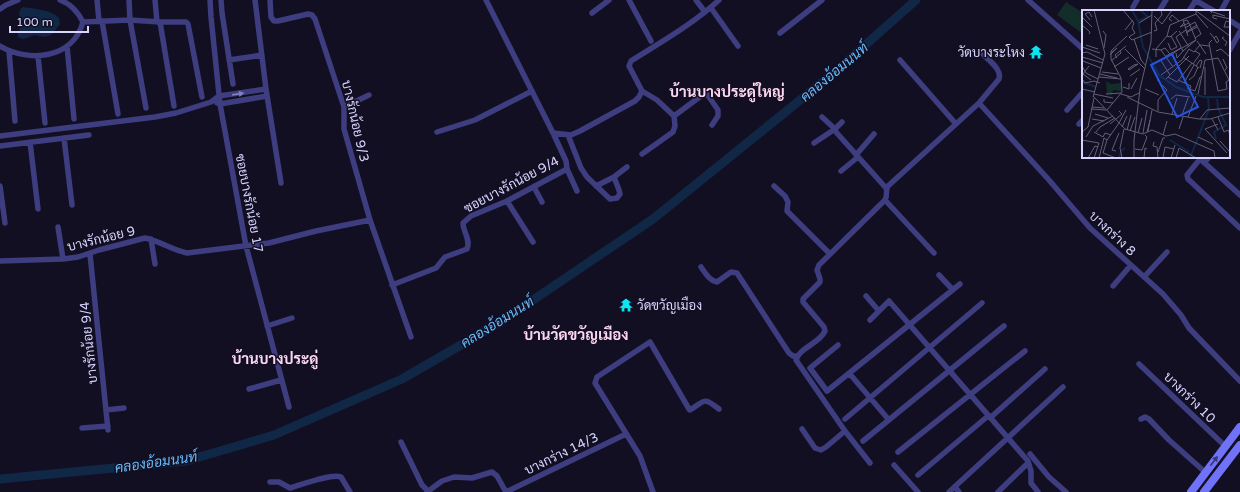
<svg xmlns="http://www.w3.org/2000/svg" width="1240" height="492" viewBox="0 0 1240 492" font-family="'Varela Round',Sarabun,sans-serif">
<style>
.green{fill:#132d2b}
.water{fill:#102746}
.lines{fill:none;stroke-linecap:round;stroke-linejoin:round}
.river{stroke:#102746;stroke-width:9}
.minor{stroke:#3d3d80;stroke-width:5.5}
.secondary{stroke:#7072f8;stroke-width:8}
.oneway{fill:#8281b8}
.oneway2{fill:#383778}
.labels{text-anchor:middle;stroke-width:3;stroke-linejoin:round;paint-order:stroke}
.poi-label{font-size:13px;fill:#d7d4fd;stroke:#120f23;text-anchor:end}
.street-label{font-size:13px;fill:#d7d4fd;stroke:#120f23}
.water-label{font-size:14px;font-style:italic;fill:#67bbf8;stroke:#120f23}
.quarter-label{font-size:15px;font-weight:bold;fill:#fdd6f0;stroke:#120f23}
.inset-river{fill:none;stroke:#102746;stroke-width:2}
.inset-road{fill:none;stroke:#615e7a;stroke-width:1}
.view{fill:#2655da;fill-opacity:0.15;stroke:#2655da;stroke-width:2}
.inset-edge{fill:none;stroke:#d7d4fd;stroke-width:2}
</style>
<rect width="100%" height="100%" fill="#120f23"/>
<path class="green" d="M1066,2L1083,13V34L1057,15Z"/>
<path class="water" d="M23,7C35,9 49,9 59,18L60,24L53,33L49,36L43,37L35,35L23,39L18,37V33C19,30 21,27 21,23C21,16 16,13 23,7Z"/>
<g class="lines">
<path class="river" d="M0,479L186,461L274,435L402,379L499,323L653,219L836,71L916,0"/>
<path class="minor" d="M97,0L99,21
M129,0L130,20L146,108
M155,0L157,22
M210,0L211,17L220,104L246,246L289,407
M221,0L222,13L233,84
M255,0L266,89L281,183
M270,0L271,17L274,21H278L308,14L312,15L315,19L344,107V129L370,220L411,337
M629,0L651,41
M696,0L705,12
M1028,0L1083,49
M1195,0L1214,11
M1133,7L1137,0
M711,8L738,46
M0,9L6,5L18,0
M1159,11L1166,0
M1189,11L1196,0
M1221,11L1227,0
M592,13L609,0
M1229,20L1240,27
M102,21L118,114
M83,22L130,20L160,22H186L188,24L202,97
M160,22L174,106
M780,33L822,0
M0,46C29,63 73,59 83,22C78,12 71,4 60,0
M67,46L74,119
M9,51L15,121
M1229,51L1240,32
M38,56L45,123
M229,60L262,55
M900,60L956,124
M642,91L657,100L674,116L705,93L707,94L718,110V116L712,125
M217,103L220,104L267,96
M979,103L1049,180L1090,228L1163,294L1181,315L1189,328L1240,381
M344,107L369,95
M1067,110L1083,92
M842,122L835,129L836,132L886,188
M1079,124L1083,120
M437,132L475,120L532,91
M553,133L571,135L580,131L635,101L639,97L642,91L629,66L631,61C661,42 693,24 719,0
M568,135L581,168L587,177L610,199L617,198L620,194L619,190L614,177L627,167
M0,136L155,117L176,113L211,102L219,96L266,89
M64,138L72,205
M30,142L38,209
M814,143L835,129L822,117
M0,146L89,135
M642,154L673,132L675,126L674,116
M856,155L874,134
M1198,157L1240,195
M1200,159L1187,175L1188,179L1240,228
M1204,163L1209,157
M567,169L577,191
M841,171L858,157
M0,186L5,223
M596,186L614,177
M774,186L785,196L788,202L787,211L830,254
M534,187L542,202
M885,200L934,253
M507,201L533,242
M58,227L63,259
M151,239L155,264
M90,254L108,430
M0,261L63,259L78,257L99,250L145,238C160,241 172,250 187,253L269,243L316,231L370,220
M701,267C706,274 709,280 717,282L731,272L737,273L789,353L793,356H797
M939,275L953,290
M1144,277L1167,252
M392,285L436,268L445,257L467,249C471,239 463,232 463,223L471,216L507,201L567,169L566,161L553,133L486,0
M1113,286L1131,265
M866,296L879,311
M870,320L889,301L1028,461L1031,471V483L1038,492
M267,326L292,318
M838,345L810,368L827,391L960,284
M1139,364L1225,446
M849,373L889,420
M249,389L281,380
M106,410L124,408
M990,418L1045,369
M845,419L982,303
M1141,419L1145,417L1149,419L1169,440L1205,472
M82,428L108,426
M802,429L815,448L821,450L826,447L845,431L870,463
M845,431L796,360C800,347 819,344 825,331L824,327L803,302V299L820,282V279L817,270L819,265L885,200C888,195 885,190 888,186L979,103L999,79C1002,69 989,61 983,54
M863,441L1004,326
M401,442L422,485L428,491
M898,452L1025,351
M1030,454L1049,477L1066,492
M894,465L918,492
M918,475L988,416
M270,482H279L290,488C301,485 332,473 341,477L350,492
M955,487L959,492
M427,492L442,481L454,477L472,478L492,472L497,476L506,492L626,434
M653,492L640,456L595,383L597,377L650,342L689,409L690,410C705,401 703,396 719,409
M949,492L1063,387
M998,492L1028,463"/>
<path class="secondary" d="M1191,492L1240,427
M1204,492L1240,445"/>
</g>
<defs><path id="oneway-solid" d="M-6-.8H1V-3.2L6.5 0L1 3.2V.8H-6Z"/></defs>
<use class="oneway" href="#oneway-solid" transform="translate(238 94) rotate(-8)"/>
<use class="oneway2" href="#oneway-solid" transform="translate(1214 461) rotate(-53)"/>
<defs>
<g id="temple-bare" transform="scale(1.08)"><path d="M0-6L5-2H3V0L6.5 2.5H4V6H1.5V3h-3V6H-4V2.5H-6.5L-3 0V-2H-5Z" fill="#0ce4f1" stroke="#120f23" stroke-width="2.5" paint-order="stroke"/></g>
</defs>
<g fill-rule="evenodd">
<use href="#temple-bare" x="1036" y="52"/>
<use href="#temple-bare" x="626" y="305"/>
</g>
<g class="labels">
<g class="poi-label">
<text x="1025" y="57">วัดบางระโหง</text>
<text x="637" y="310" text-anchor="start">วัดขวัญเมือง</text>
</g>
<g class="street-label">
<text transform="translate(356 121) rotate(77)" y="5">บางรักน้อย 9/3</text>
<text transform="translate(511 184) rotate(-28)" y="5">ซอยบางรักน้อย 9/4</text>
<text transform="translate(250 203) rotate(79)" y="5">ซอยบางรักน้อย 17</text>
<text transform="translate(1113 233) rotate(43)" y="5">บางกร่าง 8</text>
<text transform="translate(101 238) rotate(-14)" y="5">บางรักน้อย 9</text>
<text transform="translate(88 343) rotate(-96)" y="5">บางรักน้อย 9/4</text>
<text transform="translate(1190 397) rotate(44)" y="5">บางกร่าง 10</text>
<text transform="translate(561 453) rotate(-26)" y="5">บางกร่าง 14/3</text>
</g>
<g class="water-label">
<text transform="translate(834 72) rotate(-40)" y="5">คลองอ้อมนนท์</text>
<text transform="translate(497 322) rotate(-32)" y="5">คลองอ้อมนนท์</text>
<text transform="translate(156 462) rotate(-8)" y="5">คลองอ้อมนนท์</text>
</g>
<g class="quarter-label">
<text x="727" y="97">บ้านบางประดู่ใหญ่</text>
<text x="576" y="340">บ้านวัดขวัญเมือง</text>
<text x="275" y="364">บ้านบางประดู่</text>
</g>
</g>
<g transform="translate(1082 10)">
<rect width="148" height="148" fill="#120f23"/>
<path d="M24,71L29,74L39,73V81L31,80L30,85L25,84Z" fill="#132d2b"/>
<path class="inset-river" d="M50,0L56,11L61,37L77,65L94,77L121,87H148M56,11L66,7L58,0M0,72L14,77M134,129L132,122L144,115L136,98L135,89M88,130L107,142M37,148L39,141L43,138M108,148L127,99L126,88"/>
<path class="inset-road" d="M41,0L52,13L50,18L53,23L47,27M113,0L148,26M130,3L128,1L143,6M114,4L126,18M72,6L80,14L90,0M0,7L10,17M135,9L131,8V5L148,9M8,10L3,4L7,2L10,7M101,10L106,26M90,11L87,9L90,5L97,11M148,12L144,11L142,17H148M57,13L70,5M102,13L98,17L107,13M0,15L8,22L7,24M103,18L113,12L119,24L113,28M43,20L51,10M21,21L24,25L22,38M72,21L75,20L73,13L80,5L79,0M97,21L107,37M104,22L115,15M104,23L115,17M128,23L132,28L135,33L137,31L134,26L132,28M85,26L88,15L114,4V1M85,26L88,27L95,21M47,27L50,30L70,22M142,27L140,28L145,32L143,36M52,29L59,50L64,56M130,30L127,33L136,81L145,79L144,72L147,70M115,31L124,44M86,33L89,40L95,37L89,26M4,35L16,39M0,37L18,43M100,38L114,30M43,39L63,59M70,39L79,40L91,57M79,40L83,38L88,44M101,41L114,30L107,13L105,10L102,11M101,41L94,27L104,20M134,41L139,39L148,47M0,43L5,42L21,50M94,43L95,48L102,40M28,45L35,38L29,43M84,46L99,38L89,45M0,47L21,53M74,47V39L85,26M101,47L117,58M35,48L33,45L44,36M78,49L88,65M131,49L136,48L148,72M141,49L145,58L143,60M1,51L19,58M29,51L39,43L38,41M56,54L47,60L46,59L52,55ZM111,54L118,44L113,41M0,56L4,63L16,69M7,56L1,64L9,70M114,56L118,50L120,51L118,58M32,57L47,47M20,62L36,64M18,64L35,68M79,65L100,50L107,39L112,42L118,35L128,36M48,66L58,59M75,66L76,71L85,80M17,67L39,69M86,67L95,72L110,53M0,69L3,73L12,71L18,73M84,69L107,46M96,70L109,76L108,79M107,70L112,66L116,57M102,73L112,55M41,77L47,79V73M105,78L113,81L118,67H120M0,79L13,82M49,79L55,68M63,79L77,85M12,84L31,88M24,84L39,83M39,84L49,87L57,83M116,84L123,50L131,49M123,85V57M11,86L44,120M11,87L23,44L12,0M45,87L76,102L117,109H128L148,103M22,89V92L31,93M89,89L94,85L108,87M10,97L22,98M9,99L24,100M25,100L40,82L39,68L29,49V41L45,26M76,101V90L85,80M13,104L26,108M90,104L95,88M100,105L106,88M106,107L114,86M136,107L142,122L146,120L148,124M10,109L22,111M118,109L125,100L148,98M130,109L136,120M37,113L44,100M28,114L40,104L37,101M136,114L123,119L145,143M40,117L45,106M43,119L61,124L70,120L84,126L93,124L132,141L133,148M97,119L101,107M45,120L49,105M48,121L53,107M66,121L70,100M0,122L6,117L12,88M12,122L21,127L23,123L29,125M14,122L18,117L33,108M65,122L68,110M56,123L60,108M61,123L65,100M81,125L85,111M4,127L11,116L31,106M116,127L131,134M0,130L17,133L12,148M138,131L147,141M72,132L71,136L75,137L76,148M53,139L60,140L65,127L63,125M34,141L30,140L37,123M76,142L81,128H83M6,148L13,136L16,137M17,148L22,128L25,130M34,148L21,143L25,130L37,113M40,148L38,138L42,119M52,148V130L58,79L69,32L70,0M62,148L63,138L65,139M81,148L83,137L92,139M89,148L93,135M94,148L97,138L114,148"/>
<path class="view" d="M90,44L116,97L95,107L69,55Z"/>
<rect width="148" height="148" class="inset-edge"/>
</g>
<path d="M10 26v6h78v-6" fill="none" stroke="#d7d4fd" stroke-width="2"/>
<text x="16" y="26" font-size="12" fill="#d7d4fd" stroke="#120f23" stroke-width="3" paint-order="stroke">100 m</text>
</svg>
